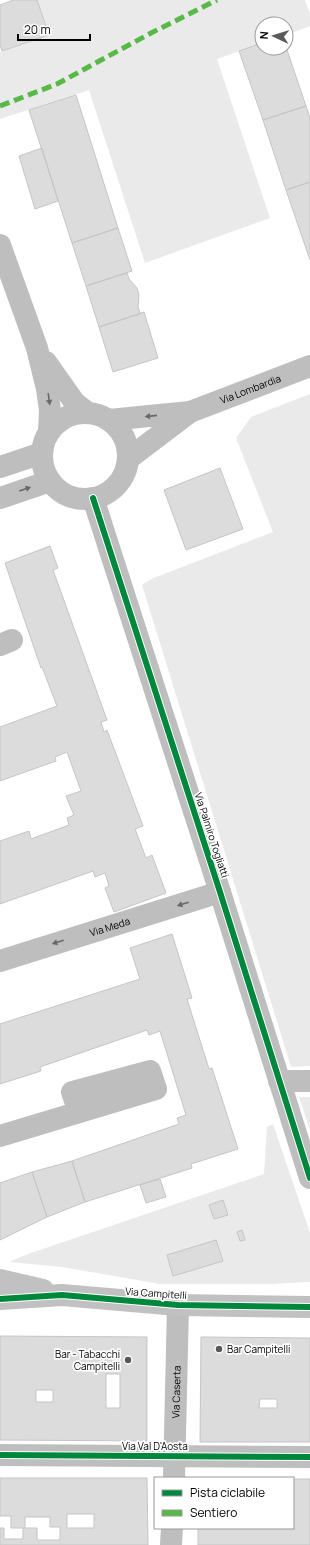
<svg xmlns="http://www.w3.org/2000/svg" width="310" height="1545" viewBox="0 0 310 1545" font-family="Manrope,sans-serif">
<style>
.green{fill:#eaeaea}
.building{fill:#dcdcdc;stroke:#c5c5c5;fill-rule:evenodd}
.lines{fill:none;stroke-linecap:round;stroke-linejoin:round}
.street{stroke:#bebebe;stroke-width:22}
.secondary{stroke:#c1c1c1;stroke-width:22}
.quiet{stroke:#58b947;stroke-width:5;stroke-dasharray:10 5;stroke-linecap:butt}
.cycleway-casing{stroke:#fff;stroke-width:8}
.cycleway{stroke:#00873e;stroke-width:6}
.oneway{fill:#686868}
.poi-dot{fill:#595959;stroke:#fff;stroke-width:1.5}
.labels{text-anchor:middle;stroke-width:3.5;stroke-linejoin:round;paint-order:stroke}
.street-label{font-size:10px;fill:#000;stroke:#fff}
.poi-label{font-size:10px;fill:#000;stroke:#fff;text-anchor:start}
</style>
<rect width="100%" height="100%" fill="#fff"/>
<path class="green" d="M37,0H305L310,14V26L287,35L286,24H283L281,19L267,24H262V43L217,59L270,218L145,263L89,90L0,119V52L49,35Z
M310,394V1066L291,1067L142,585L151,579L273,532L236,438L251,417Z
M299,1097H310V1130Z
M273,1124L310,1233V1282L271,1284H160L62,1267L9,1262L28,1254L264,1174L267,1127Z"/>
<path class="building" d="M13,0H37L49,35L2,51L0,45V5Z
M262,43V48H286V47L306,106L263,120L239,51Z
M76,95L118,228L72,243L29,110Z
M306,106L310,118V182L286,190L263,120Z
M42,148L58,201L35,209L19,156Z
M310,182V260L286,190Z
M118,228L132,271L86,286L72,243Z
M127,273L129,279L137,288L139,295L138,307L140,314L99,327L86,286Z
M144,312L158,358L113,372L99,327Z
M220,468L243,529L186,550L164,490Z
M50,546L58,568L53,570L107,720L101,722L104,732L107,730L143,826L135,829L146,858L152,855L166,893L114,912L105,888L109,886L105,873L95,877L93,871L0,904V841L29,831L31,839L69,825L67,818L74,815L66,796L81,791L67,752L55,757L56,761L0,781V727L57,706L42,667L41,668L5,563Z
M172,934L192,998L187,999L209,1069L212,1068L238,1149L191,1164L192,1168L85,1202L72,1161L179,1124L177,1118L186,1115L160,1031L149,1035L147,1030L40,1067L41,1071L0,1084V1024L140,979L130,948Z
M72,1161L85,1202L47,1217L32,1172Z
M32,1172L47,1217L0,1240V1183Z
M160,1179L166,1197L146,1203L140,1185Z
M223,1200L228,1215L214,1219L209,1205Z
M242,1230L245,1240L240,1241L237,1232Z
M216,1240L223,1261L173,1276L167,1255Z
M0,1336L147,1337V1441L0,1440ZM106,1374H120V1408H106ZM36,1390H53V1402H36Z
M201,1337L310,1338V1442H200ZM260,1399H277V1408H259Z
M0,1478H147L148,1545H0V1528H4V1539H23V1528H11V1516H0ZM67,1514H94V1528H67ZM25,1517H50V1527H60V1540H37V1528H25Z
M293,1479H310V1545H198V1528H293Z"/>
<g class="lines">
<g class="street">
<path d="M0,245L37,348L47,389L50,410L49,432"/>
<path d="M46,362L75,403L88,413"/>
<circle cx="85" cy="456" r="43"/>
<path id="s1" d="M109,420L190,412L310,366"/>
<path d="M128,459L190,412"/>
<path d="M0,467L42,453"/>
<path d="M0,498L50,481"/>
<path d="M93,498L220,892L310,1178"/>
<path d="M0,645L12,640"/>
<path id="s2" d="M0,961L220,892"/>
<path d="M279,1081H310"/>
<path d="M0,1136L156,1089L150,1071L72,1092L79,1112"/>
<path d="M0,1455L310,1457"/>
<path id="s3" d="M174,1478L178,1305"/>
<path d="M171,1545L172,1528"/>
</g>
<path class="secondary" d="M0,1280L43,1290
M0,1299L62,1295L178,1305L310,1307"/>
<path class="quiet" d="M0,106L57,84L151,33L217,0"/>
<g class="cycleway-casing">
<path id="cycleway" d="M93,498L220,892L310,1178
M0,1299L62,1295L178,1305L310,1307
M0,1455L310,1457"/>
</g>
<use href="#cycleway" class="cycleway"/>
</g>
<defs><path id="oneway-solid" d="M-6-.8H1V-3.2L6.5 0L1 3.2V.8H-6Z"/></defs>
<g class="oneway">
<use href="#oneway-solid" transform="translate(49 399) rotate(82)"/>
<use href="#oneway-solid" transform="translate(151 416) rotate(174)"/>
<use href="#oneway-solid" transform="translate(25 489) rotate(-19)"/>
<use href="#oneway-solid" transform="translate(183 904) rotate(163)"/>
<use href="#oneway-solid" transform="translate(58 942) rotate(163)"/>
</g>
<g class="poi-dot">
<circle cx="219" cy="1349" r="4"/>
<circle cx="128" cy="1360" r="4"/>
</g>
<g class="labels">
<g class="street-label">
<text dy="4" stroke="none"><textPath href="#s1" startOffset="146">Via Lombardia</textPath></text>
<text transform="translate(212 835) rotate(72)" y="4">Via Palmiro Togliatti</text>
<text dy="4" stroke="none"><textPath href="#s2" startOffset="115">Via Meda</textPath></text>
<text transform="translate(156 1293) rotate(4)" y="4">Via Campitelli</text>
<text dy="4" stroke="none"><textPath href="#s3" startOffset="86">Via Caserta</textPath></text>
<text x="155" y="1450">Via Val D'Aosta</text>
</g>
<g class="poi-label">
<text x="227" y="1353">Bar Campitelli</text>
<text x="120" y="1358" text-anchor="end">Bar - Tabacchi<tspan x="120" dy="12">Campitelli</tspan></text>
</g>
</g>
<rect x="154" y="1477" width="140" height="52" fill="#ffffff" stroke="#999999"/>
<rect x="162" y="1490" width="20" height="6" fill="#00873e" stroke="#999999"/>
<text x="190" y="1497" font-size="12" fill="#000000">Pista ciclabile</text>
<rect x="162" y="1510" width="20" height="6" fill="#58b947" stroke="#999999"/>
<text x="190" y="1517" font-size="12" fill="#000000">Sentiero</text>
<g transform="translate(274 36) rotate(274)"><circle r="19" fill="#ffffff" stroke="#999999"/>
<path d="M0-3L7 15L0 10L-7 15Z" fill="#595959"/>
<text y="-6" font-size="11" font-weight="bold" text-anchor="middle" fill="#000000">N</text>
</g>
<path d="M18 34v6h72v-6" fill="none" stroke="#000000" stroke-width="2"/>
<text x="24" y="34" font-size="12" fill="#000000" stroke="#ffffff" stroke-width="3" paint-order="stroke">20 m</text>
</svg>
